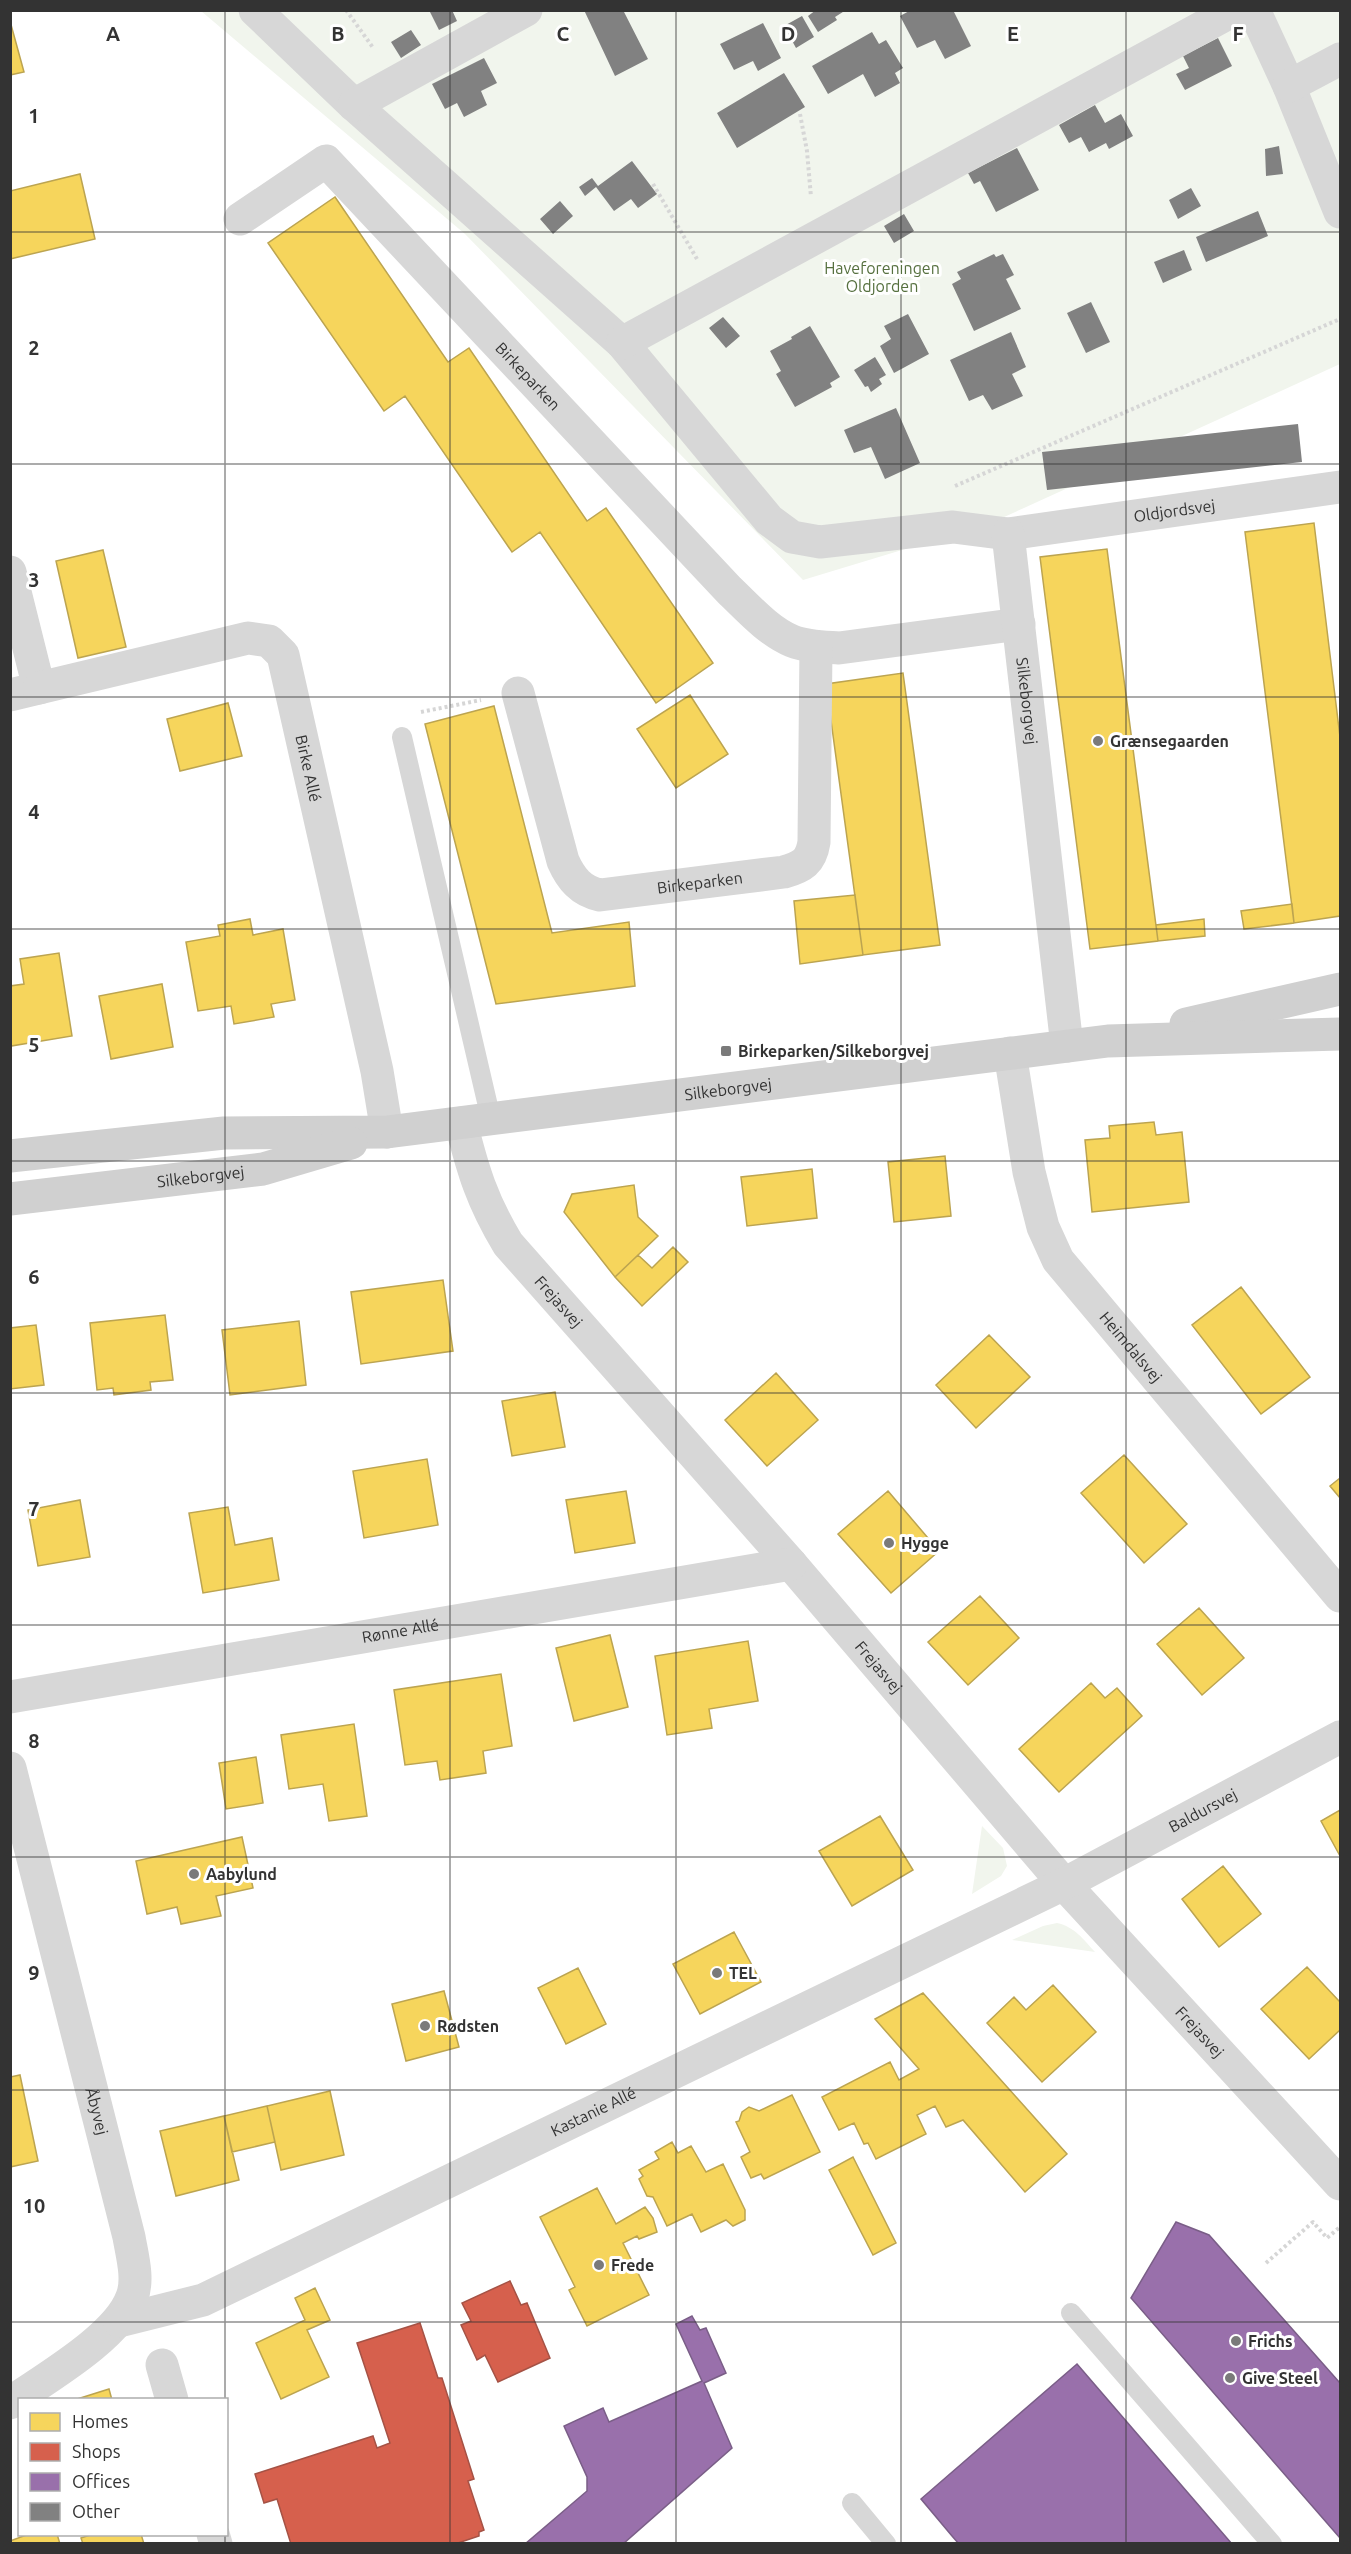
<svg xmlns="http://www.w3.org/2000/svg" width="1351" height="2554" viewBox="0 0 1351 2554" font-family="Ubuntu,sans-serif">
<style>
.green{fill:#f1f5ed}
.homes{fill:#f6d55c;stroke:#bca450;stroke-width:1.5}
.shops{fill:#d6604d;stroke:#a55245;stroke-width:1.5}
.offices{fill:#9970ab;stroke:#7a5e87;stroke-width:1.5}
.building{fill:#818181}
.lines{fill:none;stroke-linecap:round;stroke-linejoin:round}
.path{stroke:#d6d6d6;stroke-width:4;stroke-dasharray:3 3;stroke-linecap:butt}
.lane{stroke:#d7d7d7;stroke-width:20}
.street{stroke:#d7d7d7;stroke-width:33}
.secondary{stroke:#d0d0d0;stroke-width:33}
.grid{fill:none;stroke:#333;stroke-width:1.5;stroke-opacity:0.55}
.poi-dot{fill:#7a7a7a;stroke:#fff;stroke-width:2}
.labels{text-anchor:middle;stroke-width:6;stroke-linejoin:round;paint-order:stroke}
.park-label{font-size:16px;fill:#56703f;stroke:#fff}
.street-label{font-size:16px;fill:#333;stroke:#fff}
.poi-label{font-size:16px;font-weight:bold;fill:#333;stroke:#fff;text-anchor:start}
.grid-label{font-size:20px;text-anchor:middle;font-weight:bold;fill:#333;stroke:#fff;stroke-width:6;stroke-linejoin:round;paint-order:stroke}
</style>
<rect width="100%" height="100%" fill="#fff"/>
<path class="green" d="M201,11H1340V364L991,523L803,580L465,234Z
M982,1826L1003,1848L1007,1866L1001,1876L972,1894Z
M1057,1923C1075,1927 1083,1939 1095,1952L1012,1940L1043,1926Z"/>
<path class="homes" d="M10,21L24,72L10,75Z
M80,174L95,239L10,259V191Z
M335,197L448,362L469,348L587,521L606,508L713,663L656,703L540,532L512,552L405,396L384,411L268,243Z
M1314,523L1340,737V916L1294,923L1245,532Z
M1107,549L1158,941L1090,949L1040,557Z
M103,550L126,647L78,658L56,561Z
M903,673L940,945L863,955L826,684Z
M690,695L728,754L676,788L637,729Z
M228,703L242,756L180,771L167,719Z
M494,706L552,933L629,922L635,986L496,1004L425,724Z
M855,895L863,955L800,964L794,901Z
M1292,904L1294,923L1244,929L1241,911Z
M250,919L253,935L283,929L295,1000L271,1004L274,1017L234,1024L231,1006L198,1011L186,942L220,936L218,925Z
M1204,919L1205,936L1158,941L1156,925Z
M59,953L72,1036L11,1046L10,986L24,984L20,959Z
M162,984L173,1047L111,1059L99,996Z
M1154,1122L1156,1135L1182,1132L1189,1202L1092,1212L1085,1140L1110,1138L1109,1126Z
M945,1156L951,1216L894,1222L888,1162Z
M812,1169L817,1218L747,1226L741,1177Z
M634,1185L638,1217L658,1236L615,1277L564,1212L572,1194Z
M673,1247L688,1262L642,1306L615,1277L638,1255L652,1268Z
M443,1280L453,1351L361,1364L351,1292Z
M1241,1287L1310,1377L1261,1414L1192,1325Z
M165,1315L173,1380L150,1382L151,1390L114,1395L113,1388L97,1390L90,1323Z
M299,1321L306,1385L230,1395L222,1330Z
M36,1325L44,1385L10,1389V1328Z
M989,1335L1030,1377L976,1428L936,1385Z
M776,1373L818,1420L767,1466L725,1420Z
M555,1392L565,1447L512,1456L502,1401Z
M1124,1455L1187,1524L1144,1563L1081,1493Z
M427,1459L438,1525L364,1538L353,1471Z
M1340,1478V1498L1330,1486Z
M626,1491L635,1543L575,1553L566,1500Z
M888,1491L939,1551L891,1593L838,1534Z
M80,1500L90,1557L38,1566L28,1510Z
M228,1507L235,1545L272,1538L279,1580L203,1593L189,1513Z
M980,1596L1019,1638L968,1685L928,1642Z
M1199,1608L1244,1658L1202,1695L1157,1644Z
M610,1635L628,1707L574,1721L556,1648Z
M748,1641L758,1701L709,1709L712,1728L667,1735L655,1656Z
M501,1674L512,1746L483,1751L486,1773L440,1780L437,1761L405,1765L394,1690Z
M1091,1683L1105,1698L1117,1688L1142,1716L1059,1792L1019,1749Z
M354,1724L367,1816L329,1821L323,1784L289,1789L281,1735Z
M256,1757L263,1803L226,1809L219,1763Z
M1340,1810V1856L1321,1821Z
M880,1816L913,1870L852,1906L819,1851Z
M242,1837L253,1888L216,1896L221,1916L181,1924L177,1907L147,1914L136,1861Z
M1223,1866L1261,1914L1219,1947L1182,1899Z
M734,1932L761,1982L700,2014L673,1964Z
M1307,1967L1340,2002V2030L1309,2059L1261,2009Z
M578,1968L606,2024L566,2044L538,1988Z
M1053,1985L1096,2032L1042,2082L987,2023L1014,1997L1026,2010Z
M444,1991L459,2047L406,2061L392,2004Z
M923,1993L1067,2154L1025,2192L963,2120L946,2127L935,2106L917,2115L926,2134L876,2159L868,2143L864,2144L854,2123L839,2130L822,2097L890,2062L899,2080L919,2069L875,2019Z
M20,2075L38,2161L10,2167V2077Z
M330,2091L344,2155L281,2170L267,2106Z
M792,2095L820,2152L764,2179L761,2174L751,2178L741,2157L750,2152L736,2122L739,2121L742,2112L749,2107L759,2111Z
M267,2106L275,2142L232,2152L224,2116Z
M224,2116L239,2180L176,2196L160,2131Z
M672,2142L678,2153L691,2146L706,2172L723,2164L745,2210V2220L733,2226L726,2220L701,2232L692,2214L667,2226L653,2197L647,2196L639,2179L643,2176L639,2170L659,2159L655,2152Z
M853,2157L896,2243L873,2255L829,2170Z
M597,2188L616,2224L645,2207L653,2218L657,2232L639,2239L637,2236L623,2243L649,2295L587,2326L569,2290L575,2287L540,2217Z
M315,2288L330,2320L307,2330L329,2377L281,2399L256,2343L305,2320L295,2298Z
M109,2389L112,2400H74Z
M29,2534H57L60,2544H10V2541Z
M93,2534H141L144,2544H83L81,2538Z"/>
<path class="shops" d="M510,2281L521,2305L527,2303L550,2358L498,2382L485,2355L477,2360L461,2325L471,2321L462,2303Z
M420,2323L438,2378H442L474,2479L468,2481L484,2530L479,2532V2536L455,2544H291L277,2499L264,2503L255,2474L373,2436L377,2448L390,2443L357,2343Z"/>
<path class="offices" d="M1176,2222L1209,2235L1340,2383V2538L1131,2298Z
M692,2316L700,2330L706,2328L726,2373L704,2383L732,2448L623,2544H525L587,2491V2477L564,2426L603,2408L609,2422L702,2381L676,2324Z
M1077,2364L1232,2544H959L952,2536L921,2499Z"/>
<path class="building" d="M429,10H452L457,21L439,30Z
M584,10H623L648,59L615,76Z
M816,10H846L835,17L837,20L818,32L808,16Z
M911,10H953L971,46L945,59L935,40L917,48L900,16Z
M802,16L814,37L796,48L784,26Z
M763,23L781,58L758,71L753,61L734,70L720,44Z
M411,30L421,45L401,58L391,42Z
M872,32L879,44L886,40L903,68L895,73L900,83L875,97L863,74L828,94L812,66Z
M1218,38L1232,66L1185,90L1176,74L1189,68L1183,56Z
M484,58L497,83L481,91L487,105L464,117L457,103L445,109L432,84Z
M784,73L805,107L737,148L717,113Z
M1095,105L1105,123L1121,114L1133,136L1109,149L1106,143L1089,152L1081,137L1069,143L1059,125Z
M1279,146L1283,174L1266,176L1265,149Z
M1017,148L1039,190L996,212L980,181L974,184L968,173Z
M632,161L657,194L638,208L631,199L614,211L596,187L585,196L579,187L592,178L598,186Z
M1191,188L1201,206L1178,219L1169,200Z
M560,201L573,216L553,234L540,219Z
M1258,211L1268,236L1206,262L1196,237Z
M904,214L914,231L894,243L884,226Z
M1184,250L1192,270L1163,283L1154,262Z
M994,254L996,257L1003,254L1014,275L1006,279L1021,309L974,331L952,284L961,279L957,272Z
M1091,302L1110,342L1086,353L1067,313Z
M908,314L929,354L894,373L880,346L891,339L884,326Z
M723,317L740,336L726,348L709,328Z
M810,326L840,377L830,383L832,387L795,407L776,374L781,371L770,351L792,339L791,337Z
M1011,332L1026,367L1012,374L1023,396L992,410L983,395L969,401L950,360Z
M875,357L886,375L879,379L882,384L871,392L868,386L865,387L854,370Z
M896,408L920,463L885,479L871,447L854,453L844,430Z
M1298,424L1302,462L1047,490L1042,452Z"/>
<g class="lines">
<path class="path" d="M346,10L374,49
M800,114L807,151L811,197
M653,184L697,259
M955,486L1340,319
M421,712L481,700
M1266,2263L1313,2222L1327,2238L1340,2227"/>
<path class="lane" d="M402,737L491,1119
M1071,2313L1272,2544
M852,2503L886,2544"/>
<g class="street">
<path id="s1" d="M255,10L354,105L622,343L769,520L792,537L820,542L953,527L1008,534L1340,487"/>
<path d="M1254,10L1289,86L1340,212"/>
<path d="M1289,86L1340,59"/>
<path d="M354,105L526,10"/>
<path id="s2" d="M240,219L326,161L729,590C748,608 768,631 792,641C807,647 824,647 839,648L1019,624"/>
<path d="M622,343L1234,10"/>
<path id="s3" d="M1008,534L1067,1046"/>
<path d="M10,572L39,688L10,695"/>
<path id="s4" d="M39,688L248,638L269,641L283,655L377,1071L387,1132"/>
<path id="s5" d="M518,693L563,861C571,879 581,891 600,895L784,872C802,867 811,862 814,842L816,647"/>
<path id="s6" d="M1010,1053L1029,1172L1043,1227L1058,1260L1340,1596"/>
<path id="s7" d="M461,1123C473,1171 482,1201 508,1244L791,1564L1064,1884L1340,2184"/>
<path id="s8" d="M10,1697L791,1564"/>
<path id="s9" d="M10,1768L129,2237C132,2255 139,2279 132,2297C118,2337 46,2378 10,2403"/>
<path id="s10" d="M119,2321L203,2300L1064,1884L1340,1737"/>
<path d="M162,2365L172,2400"/>
<path d="M213,2534L216,2544"/>
</g>
<g class="secondary">
<path d="M1186,1024L1340,989"/>
<path id="s11" d="M10,1156L224,1133L387,1132L1108,1041L1340,1034"/>
<path id="s12" d="M10,1199L263,1169L351,1143"/>
</g>
</g>
<path class="grid" d="M225,10V2400M450,10V2544M676,10V2544M901,10V2544M1126,10V2544M10,232H1340M10,464H1340M10,697H1340M10,929H1340M10,1161H1340M10,1393H1340M10,1625H1340M10,1857H1340M10,2090H1340M10,2322H1340M225,2534V2544"/>
<g class="poi-dot">
<circle cx="1098" cy="741" r="6"/>
<rect x="720" y="1045" width="12" height="12" rx="3"/>
<circle cx="889" cy="1543" r="6"/>
<circle cx="194" cy="1874" r="6"/>
<circle cx="717" cy="1973" r="6"/>
<circle cx="425" cy="2026" r="6"/>
<circle cx="599" cy="2265" r="6"/>
<circle cx="1236" cy="2341" r="6"/>
<circle cx="1230" cy="2378" r="6"/>
</g>
<g class="labels">
<g class="park-label">
<text x="882" y="274">Haveforeningen<tspan x="882" dy="18">Oldjorden</tspan></text>
</g>
<g class="street-label">
<text dy="6" stroke="none"><textPath href="#s2" startOffset="399">Birkeparken</textPath></text>
<text dy="6" stroke="none"><textPath href="#s1" startOffset="1140">Oldjordsvej</textPath></text>
<text dy="6" stroke="none"><textPath href="#s3" startOffset="168">Silkeborgvej</textPath></text>
<text dy="6" stroke="none"><textPath href="#s4" startOffset="372">Birke Allé</textPath></text>
<text dy="6" stroke="none"><textPath href="#s5" startOffset="327">Birkeparken</textPath></text>
<text dy="6" stroke="none"><textPath href="#s11" startOffset="722">Silkeborgvej</textPath></text>
<text dy="6" stroke="none"><textPath href="#s12" startOffset="192">Silkeborgvej</textPath></text>
<text dy="6" stroke="none"><textPath href="#s7" startOffset="207">Frejasvej</textPath></text>
<text dy="6" stroke="none"><textPath href="#s6" startOffset="327">Heimdalsvej</textPath></text>
<text dy="6" stroke="none"><textPath href="#s8" startOffset="396">Rønne Allé</textPath></text>
<text dy="6" stroke="none"><textPath href="#s7" startOffset="693">Frejasvej</textPath></text>
<text dy="6" stroke="none"><textPath href="#s10" startOffset="1200">Baldursvej</textPath></text>
<text dy="6" stroke="none"><textPath href="#s7" startOffset="1179">Frejasvej</textPath></text>
<text dy="6" stroke="none"><textPath href="#s9" startOffset="354">Åbyvej</textPath></text>
<text dy="6" stroke="none"><textPath href="#s10" startOffset="520">Kastanie Allé</textPath></text>
</g>
<g class="poi-label">
<text x="1110" y="747">Grænsegaarden</text>
<text x="738" y="1057">Birkeparken/Silkeborgvej</text>
<text x="901" y="1549">Hygge</text>
<text x="206" y="1880">Aabylund</text>
<text x="729" y="1979">TEL</text>
<text x="437" y="2032">Rødsten</text>
<text x="611" y="2271">Frede</text>
<text x="1248" y="2347">Frichs</text>
<text x="1242" y="2384">Give Steel</text>
</g>
</g>
<g class="grid-label">
<text x="113" y="41">A</text>
<text x="338" y="41">B</text>
<text x="563" y="41">C</text>
<text x="788" y="41">D</text>
<text x="1013" y="41">E</text>
<text x="1238" y="41">F</text>
<text x="34" y="123">1</text>
<text x="34" y="355">2</text>
<text x="34" y="587">3</text>
<text x="34" y="819">4</text>
<text x="34" y="1052">5</text>
<text x="34" y="1284">6</text>
<text x="34" y="1516">7</text>
<text x="34" y="1748">8</text>
<text x="34" y="1980">9</text>
<text x="34" y="2213">10</text>
</g>
<rect width="1351" height="2554" fill="none" stroke="#333333" stroke-width="24"/>
<rect x="18" y="2398" width="210" height="138" fill="#ffffff" stroke="#adadad" stroke-width="1.5"/>
<rect x="30" y="2413" width="30" height="18" fill="#f6d55c" stroke="#adadad" stroke-width="1.5"/>
<text x="72" y="2428" font-size="18" fill="#333333">Homes</text>
<rect x="30" y="2443" width="30" height="18" fill="#d6604d" stroke="#adadad" stroke-width="1.5"/>
<text x="72" y="2458" font-size="18" fill="#333333">Shops</text>
<rect x="30" y="2473" width="30" height="18" fill="#9970ab" stroke="#adadad" stroke-width="1.5"/>
<text x="72" y="2488" font-size="18" fill="#333333">Offices</text>
<rect x="30" y="2503" width="30" height="18" fill="#818181" stroke="#adadad" stroke-width="1.5"/>
<text x="72" y="2518" font-size="18" fill="#333333">Other</text>
</svg>
